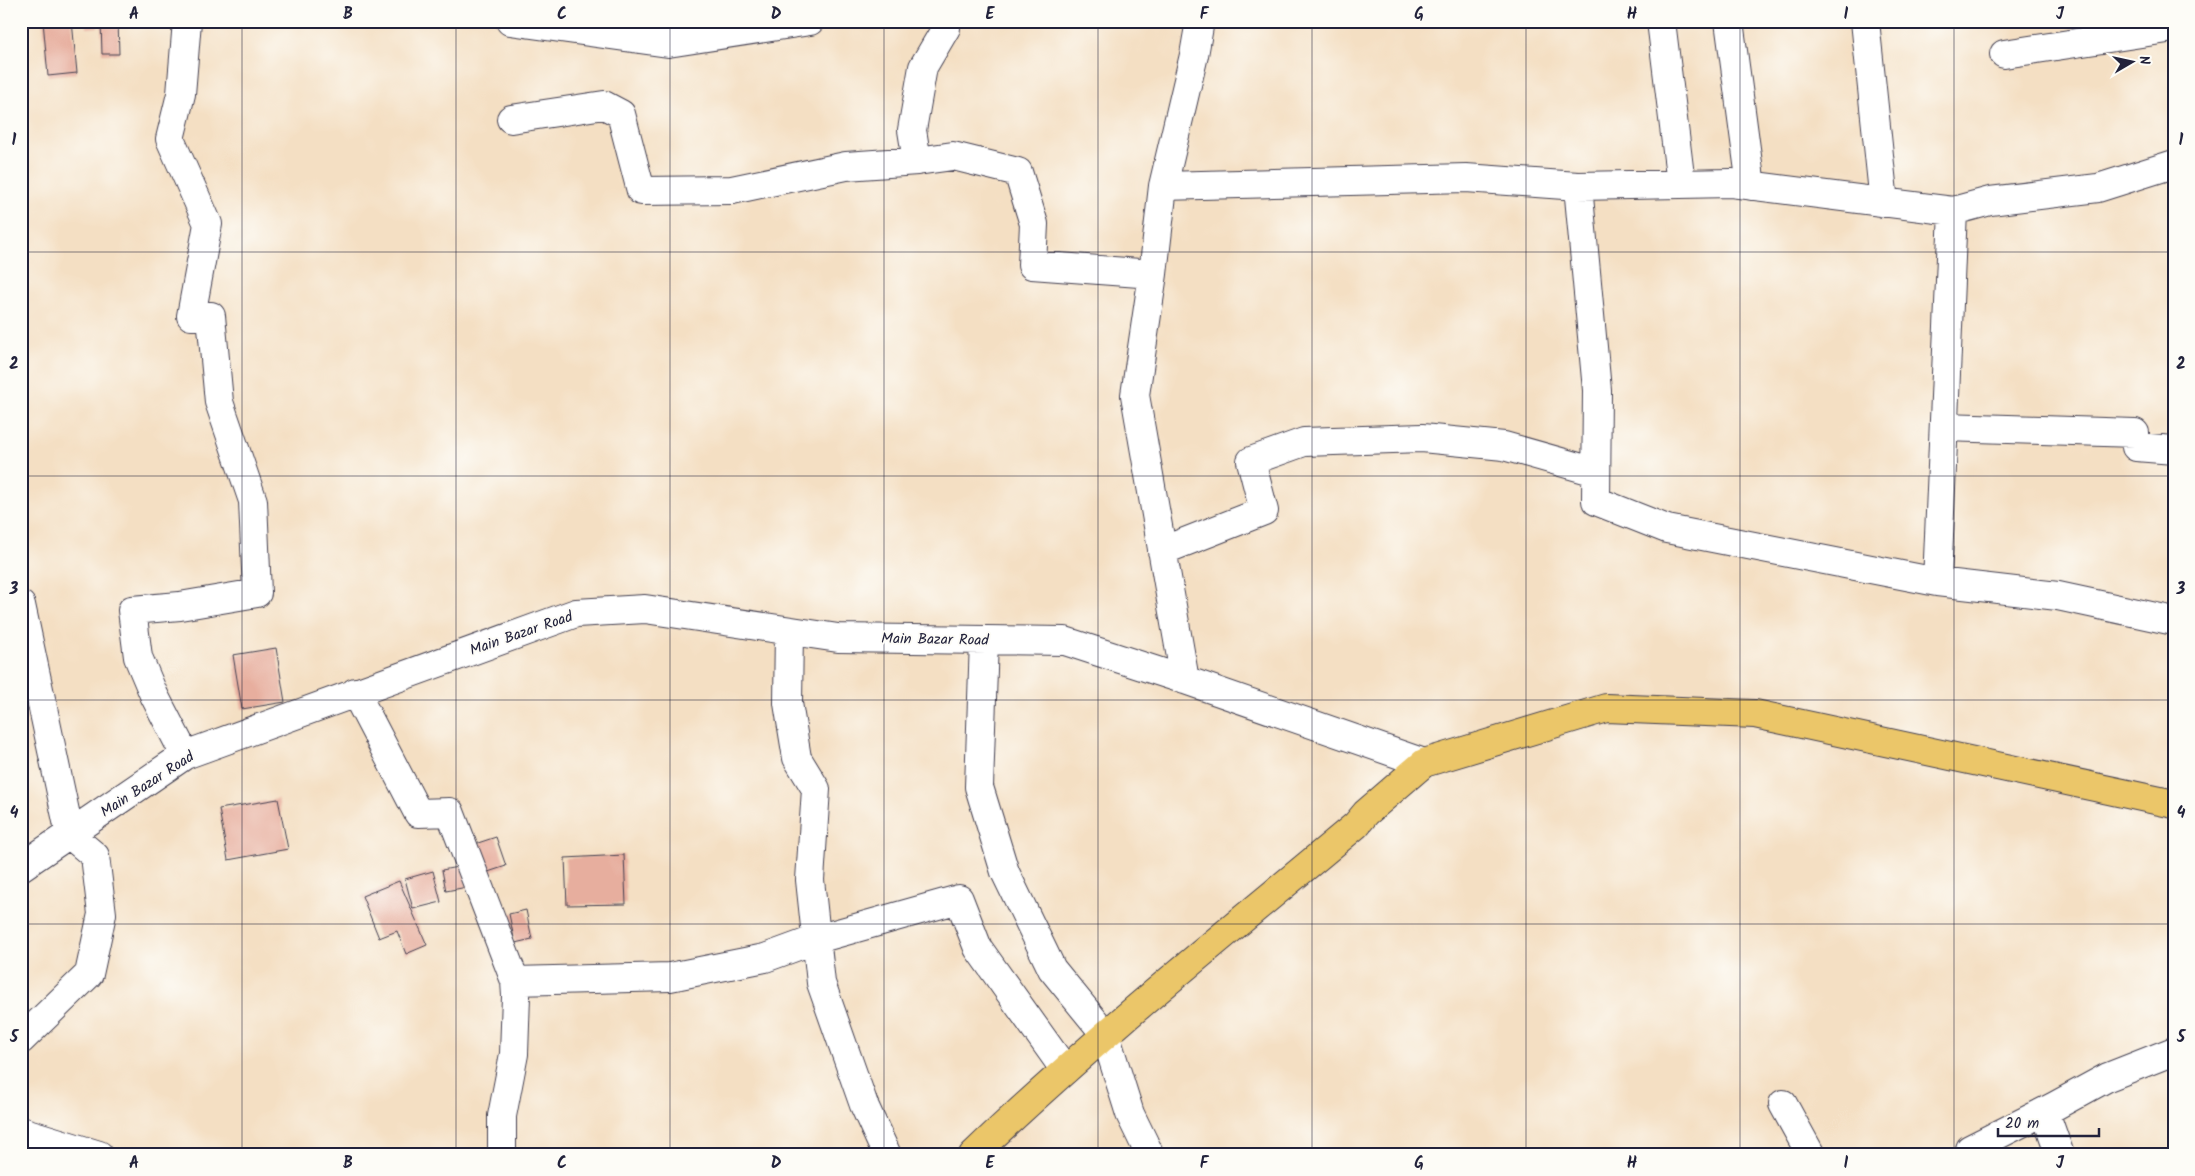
<svg xmlns="http://www.w3.org/2000/svg" width="2195" height="1176" viewBox="0 0 2195 1176" font-family="Kalam,sans-serif">
<style>
.building{fill:#e7ae9e}
.lines{fill:none;stroke-linecap:round;stroke-linejoin:round}
.minor-casing{stroke:#423e4f;stroke-width:30}
.primary-casing{stroke:#423e4f;stroke-width:30}
.minor{stroke:#fff;stroke-width:28}
.primary{stroke:#ebc669;stroke-width:28}
.grid{fill:none;stroke:#22223b;stroke-width:1;stroke-opacity:0.55}
.labels{text-anchor:middle;stroke-width:4;stroke-linejoin:round;paint-order:stroke}
.street-label{font-size:15px;fill:#22223b;stroke:#fdfcf7}
.neatline{fill:none;stroke:#22223b;stroke-width:2}
.grid-label{font-size:16px;text-anchor:middle;font-weight:bold;fill:#22223b}
</style>
<rect width="100%" height="100%" fill="#fdfcf7"/>
<filter id="ink" filterUnits="userSpaceOnUse"><feTurbulence type="fractalNoise" baseFrequency=".02" numOctaves="2"/><feDisplacementMap in="SourceGraphic" scale="10" xChannelSelector="R" yChannelSelector="G"/><feConvolveMatrix kernelMatrix="1 2 1 2 8 2 1 2 1" color-interpolation-filters="sRGB"/></filter>
<filter id="wash" filterUnits="userSpaceOnUse"><feTurbulence type="fractalNoise" baseFrequency=".0096" numOctaves="4" result="noise"/><feDisplacementMap in="SourceGraphic" scale="20" xChannelSelector="R" yChannelSelector="G"/><feGaussianBlur stdDeviation="1.12" result="paint"/><feColorMatrix in="noise" values="0 0 0 0 0 0 0 0 0 0 0 0 0 0 0 0 0 1.4 0 .05"/><feComposite in="paint" operator="in"/></filter>
<g filter="url(#wash)">
<rect width="100%" height="100%" fill="#f4dfc3"/>
<g id="blocks">
<path class="building" d="M43,21H72L77,73L48,76Z
M86,21H98V27L87,28Z
M101,21H118L119,54H102Z
M276,648L285,702L242,709L233,655Z
M278,799L288,849L228,860L219,809Z
M496,837L506,866L479,875L469,846Z
M624,855L626,904L567,905L565,858Z
M463,866L467,887L446,891L442,870Z
M433,871L441,902L413,909L405,879Z
M399,881L427,945L406,954L397,931L379,938L362,896Z
M526,910L532,939L515,943L509,914Z"/>
</g>
</g>
<g filter="url(#ink)">
<use href="#blocks" fill-opacity="0" stroke="#423e4f" stroke-width="1"/>
<g class="lines">
<g class="minor-casing">
<path id="minor" d="M510,21L668,43L810,21
M1661,21L1681,184
M1729,21L1751,186
M1865,21L1884,203
M2004,54L2174,28
M511,119L604,105L621,114L641,191L732,190L846,166L917,161L912,130L923,67L946,28
M917,161L953,156L1018,172L1034,224L1032,265L1153,274
M1163,186L1466,178L1578,186L1731,183L1953,211L1990,201L2098,188L2174,164
M1578,186L1597,390L1596,501L1667,529L1937,582
M1953,211L1937,582L2058,596L2174,621
M1944,427L2135,433L2136,447L2174,450
M1162,551L1264,511L1251,461L1304,442L1422,438L1504,446L1596,472
M21,605L70,835L95,856L102,914L89,974L21,1040
M789,631L788,703L797,758L816,789L810,880L821,983L864,1105L887,1155
M984,640L979,787L1005,872L1052,969L1105,1034L1130,1114L1150,1155
M1185,680L1135,395L1153,274L1163,186L1194,55L1200,21
M355,692L418,813L450,812L515,981L516,996L514,1054L502,1116V1155
M185,755L154,695L138,657L132,610L180,606L257,593L253,501L219,402L211,316H191L208,224L170,139L181,94L187,21
M21,867L185,755L576,613L645,609L838,638L1065,641L1185,680L1424,763
M515,981L670,977L765,958L817,939L959,899L978,948L1065,1070
M1783,1104L1811,1155
M2045,1112L2060,1155
M21,1131L99,1155
M1970,1149L2053,1107L2108,1077L2174,1051"/>
</g>
<g class="primary-casing">
<path id="primary" d="M973,1155C1095,1038 1227,933 1356,825L1366,813L1424,763L1606,708L1755,714L2174,804"/>
</g>
<use href="#minor" class="minor"/>
<use href="#primary" class="primary"/>
</g>
</g>
<path class="grid" d="M242,21V1155M456,21V1155M670,21V1155M884,21V1155M1098,21V1155M1312,21V1155M1526,21V1155M1740,21V1155M1954,21V1155M21,252H2174M21,476H2174M21,700H2174M21,924H2174"/>
<g class="labels">
<g class="street-label">
<text transform="translate(521 633) rotate(-19)" y="5">Main Bazar Road</text>
<text transform="translate(935 639) rotate(1)" y="5">Main Bazar Road</text>
<text transform="translate(147 784) rotate(-33)" y="5">Main Bazar Road</text>
</g>
</g>
<rect width="2195" height="1176" fill="none" stroke="#fdfcf7" stroke-width="55"/>
<g transform="translate(2132 62) rotate(81)" stroke="#fdfcf7" stroke-width="4" paint-order="stroke">
<path d="M0-4L9 19L0 12L-9 19Z" fill="#22223b"/>
<text y="-8" font-size="14" font-weight="bold" text-anchor="middle" fill="#22223b">N</text>
</g>
<path d="M1998 1128v8h101v-8" fill="none" stroke="#22223b" stroke-width="2.5"/>
<text x="2005" y="1128" font-size="15" fill="#22223b" stroke="#fdfcf7" stroke-width="4" paint-order="stroke">20 m</text>
<rect x="28" y="28" width="2140" height="1120" class="neatline"/>
<g class="grid-label">
<text x="134" y="19">A</text>
<text x="348" y="19">B</text>
<text x="562" y="19">C</text>
<text x="776" y="19">D</text>
<text x="990" y="19">E</text>
<text x="1204" y="19">F</text>
<text x="1419" y="19">G</text>
<text x="1632" y="19">H</text>
<text x="1846" y="19">I</text>
<text x="2060" y="19">J</text>
<text x="14" y="145">1</text>
<text x="2181" y="145">1</text>
<text x="14" y="369">2</text>
<text x="2181" y="369">2</text>
<text x="14" y="594">3</text>
<text x="2181" y="594">3</text>
<text x="14" y="818">4</text>
<text x="2181" y="818">4</text>
<text x="14" y="1042">5</text>
<text x="2181" y="1042">5</text>
<text x="134" y="1168">A</text>
<text x="348" y="1168">B</text>
<text x="562" y="1168">C</text>
<text x="776" y="1168">D</text>
<text x="990" y="1168">E</text>
<text x="1204" y="1168">F</text>
<text x="1419" y="1168">G</text>
<text x="1632" y="1168">H</text>
<text x="1846" y="1168">I</text>
<text x="2060" y="1168">J</text>
</g>
</svg>
